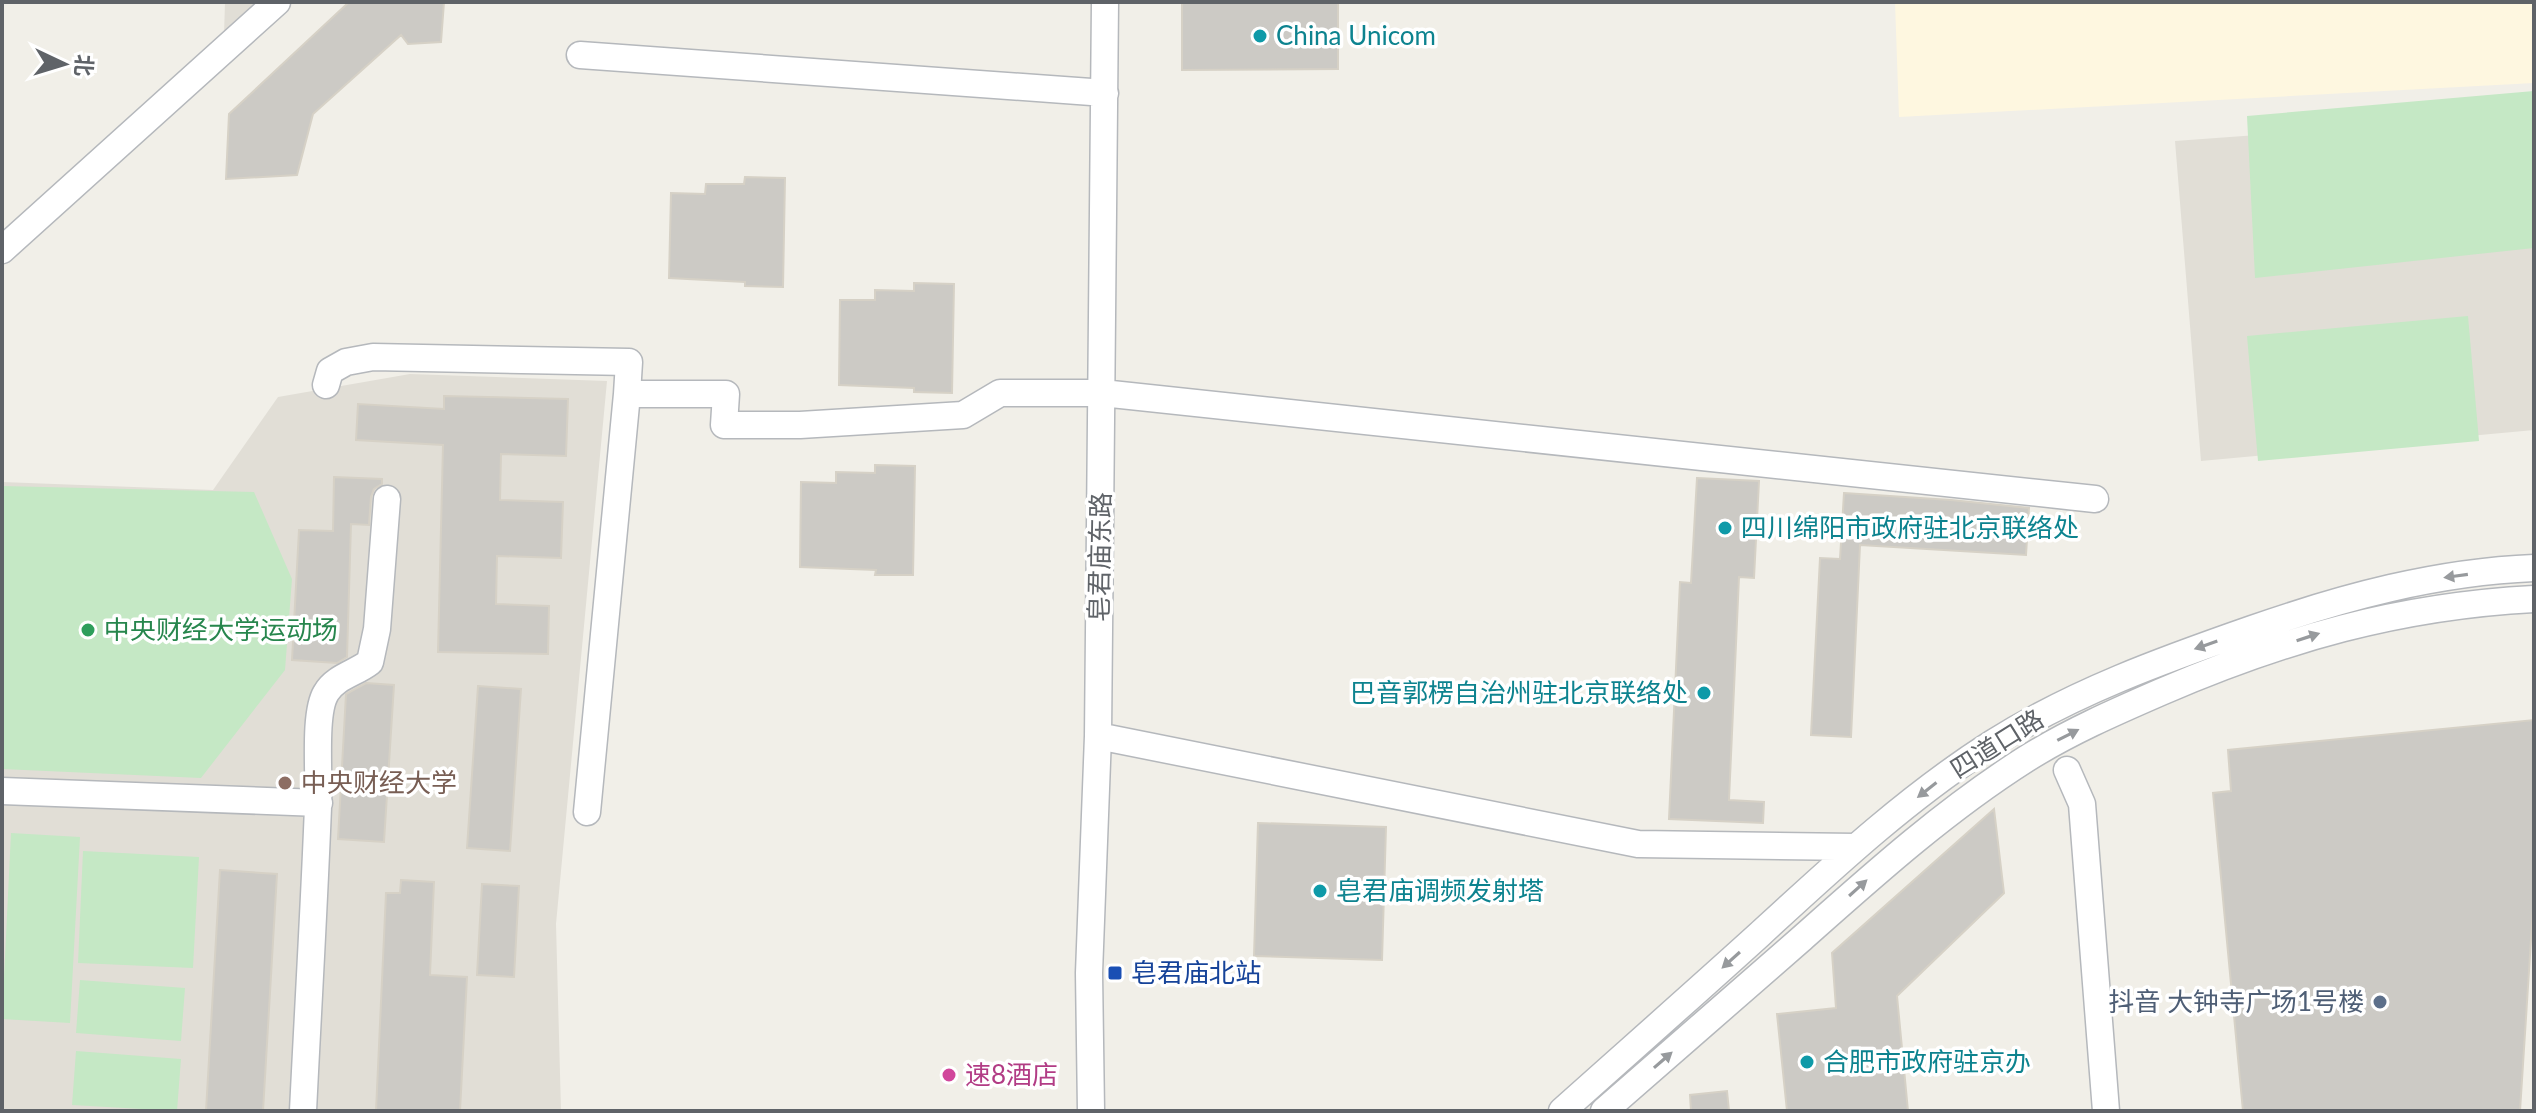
<svg xmlns="http://www.w3.org/2000/svg" width="2536" height="1113" viewBox="0 0 2536 1113" font-family="Lato,'Noto Sans SC',sans-serif">
<style>
.commercial{fill:#fef7e0}
.education{fill:#e1ded6}
.green{fill:#c5e8c5}
.building{fill:#cccac5;stroke:#d6d1c6;stroke-width:2}
.lines{fill:none;stroke-linecap:round;stroke-linejoin:round}
.minor-casing{stroke:#b5b8bc;stroke-width:29}
.minor{stroke:#fff;stroke-width:26}
.oneway{fill:#979a9d}
.culture-dot{fill:#0f9aa8;stroke:#fff;stroke-width:3}
.leisure-dot{fill:#2e9e5b;stroke:#fff;stroke-width:3}
.education-dot{fill:#8d6e63;stroke:#fff;stroke-width:3}
.transit-dot{fill:#1a4fb4;stroke:#fff;stroke-width:3}
.service-dot{fill:#5c6f8a;stroke:#fff;stroke-width:3}
.hotel-dot{fill:#d1479c;stroke:#fff;stroke-width:3}
.labels{text-anchor:middle;stroke-width:7;stroke-linejoin:round;paint-order:stroke}
.culture-label{font-size:26px;fill:#0d838f;stroke:#fff;text-anchor:start}
.street-label{font-size:26px;fill:#5f6368;stroke:#fff}
.leisure-label{font-size:26px;fill:#27864d;stroke:#fff;text-anchor:start}
.education-label{font-size:26px;fill:#785e54;stroke:#fff;text-anchor:start}
.transit-label{font-size:26px;fill:#164399;stroke:#fff;text-anchor:start}
.service-label{font-size:26px;fill:#4e5e75;stroke:#fff;text-anchor:end}
.hotel-label{font-size:26px;fill:#b23c85;stroke:#fff;text-anchor:start}
</style>
<rect width="100%" height="100%" fill="#f1efe8"/>
<path class="commercial" d="M1895,2H2534V83L1899,117Z"/>
<path class="education" d="M225,2H261L224,35Z
M2534,115V430L2201,461L2175,141Z
M410,374L607,381L556,924L561,1111H2V482L213,490L278,397Z"/>
<path class="green" d="M2534,91V248L2255,278L2247,116Z
M2468,316L2479,441L2258,461L2247,336Z
M2,486L254,492L292,579L285,670L201,778L2,769Z
M11,833L80,837L70,1023L2,1019Z
M83,851L199,857L193,968L78,963Z
M80,980L185,988L181,1041L76,1033Z
M76,1051L181,1059L177,1111L72,1105Z"/>
<path class="building" d="M349,2H444L441,42L408,44L401,35L313,114L297,175L226,179L229,114Z
M1182,2H1338V69L1182,70Z
M745,177L785,178L783,287L745,286V282L669,278L671,193L705,194L706,184H744Z
M914,283L954,284L952,393L914,392V388L839,385L840,300H875V290L914,291Z
M444,396L568,399L566,456L501,454L500,500L563,502L561,558L497,556L496,604L549,606L548,654L438,652L443,445L356,440L358,404L444,409Z
M875,465L915,466L913,575H875L876,570L800,567L801,482L836,483V472L875,473Z
M334,477L382,479V484L374,489L371,497L369,525L351,524L347,657L337,663L292,660L299,530L333,531Z
M1697,478L1759,481L1754,578L1739,577L1729,800L1764,802L1763,823L1669,819L1680,582L1691,583Z
M1844,493L1951,500L2029,508L2026,555L1860,545L1851,737L1811,735L1820,558L1840,559Z
M366,683L394,685L384,842L338,839L346,694Z
M478,686L521,689L510,851L467,848Z
M2534,720V893L2520,1111H2243L2213,793L2231,791L2228,750Z
M1994,809L2004,893L1897,996L1908,1111H1787L1777,1014L1836,1008L1832,953Z
M1258,823L1386,827L1382,960L1254,956Z
M220,870L277,874L263,1111H206Z
M401,880L434,882L430,975L467,977L460,1111H376L386,893H400Z
M482,884L519,886L514,977L477,975Z
M1727,1091L1729,1111H1691L1690,1095Z"/>
<g class="lines">
<g class="minor-casing">
<path id="minor" d="M580,55L1105,93
M2,250L277,2
M326,385L330,371L346,362L373,357L629,362L627,394
M1098,736L1638,844L1856,847
M2067,770L2082,804L2106,1111
M2,791L319,803
M587,812L627,394H726L724,425H800L963,415L1000,393H1102L2095,499
M303,1111C308,1010 314,908 318,807C320,779 313,714 326,693C335,677 356,673 370,662L377,629L387,499
M1091,1111L1089,973L1098,736L1105,2
M1562,1111C1628,1052 1695,993 1760,934C1834,866 1908,797 1993,743C2074,692 2163,660 2252,629C2344,597 2436,572 2534,568
M1604,1111C1669,1054 1735,997 1800,940C1872,876 1944,811 2026,759C2069,732 2115,712 2161,692C2284,639 2399,606 2534,599"/>
</g>
<use href="#minor" class="minor"/>
</g>
<defs><path id="oneway-solid" d="M-6-.8H1V-3.2L6.5 0L1 3.2V.8H-6Z" transform="scale(2)"/></defs>
<g class="oneway">
<use href="#oneway-solid" transform="translate(2456 576) rotate(172)"/>
<use href="#oneway-solid" transform="translate(2308 637) rotate(-18)"/>
<use href="#oneway-solid" transform="translate(2206 645) rotate(161)"/>
<use href="#oneway-solid" transform="translate(2068 735) rotate(-27)"/>
<use href="#oneway-solid" transform="translate(1927 790) rotate(142)"/>
<use href="#oneway-solid" transform="translate(1858 888) rotate(-42)"/>
<use href="#oneway-solid" transform="translate(1731 960) rotate(138)"/>
<use href="#oneway-solid" transform="translate(1663 1060) rotate(-41)"/>
</g>
<g class="culture-dot">
<circle cx="1260" cy="36" r="8"/>
<circle cx="1725" cy="528" r="8"/>
<circle cx="1704" cy="693" r="8"/>
<circle cx="1320" cy="891" r="8"/>
<circle cx="1807" cy="1062" r="8"/>
</g>
<circle class="leisure-dot" cx="88" cy="630" r="8"/>
<circle class="education-dot" cx="285" cy="783" r="8"/>
<rect class="transit-dot" x="1107" y="965" width="16" height="16" rx="4"/>
<circle class="service-dot" cx="2380" cy="1002" r="8"/>
<circle class="hotel-dot" cx="949" cy="1075" r="8"/>
<g class="labels">
<g class="culture-label">
<text x="1276" y="45">China Unicom</text>
<text x="1741" y="537">四川绵阳市政府驻北京联络处</text>
<text x="1688" y="702" text-anchor="end">巴音郭楞自治州驻北京联络处</text>
<text x="1336" y="900">皂君庙调频发射塔</text>
<text x="1823" y="1071">合肥市政府驻京办</text>
</g>
<g class="street-label">
<text transform="translate(1100 557) rotate(-89)" y="9">皂君庙东路</text>
<text transform="translate(1997 744) rotate(-32)" y="9">四道口路</text>
</g>
<g class="leisure-label">
<text x="104" y="639">中央财经大学运动场</text>
</g>
<g class="education-label">
<text x="301" y="792">中央财经大学</text>
</g>
<g class="transit-label">
<text x="1131" y="982">皂君庙北站</text>
</g>
<g class="service-label">
<text x="2364" y="1011">抖音 大钟寺广场1号楼</text>
</g>
<g class="hotel-label">
<text x="965" y="1084">速8酒店</text>
</g>
</g>
<rect width="2536" height="1113" fill="none" stroke="#5f6368" stroke-width="8"/>
<g transform="translate(64 64) rotate(94)" stroke="#ffffff" stroke-width="6" paint-order="stroke">
<path d="M0-6L14 30L0 20L-14 30Z" fill="#5f6368"/>
<text y="-12" font-size="22" font-weight="bold" text-anchor="middle" fill="#5f6368">北</text>
</g>
</svg>
